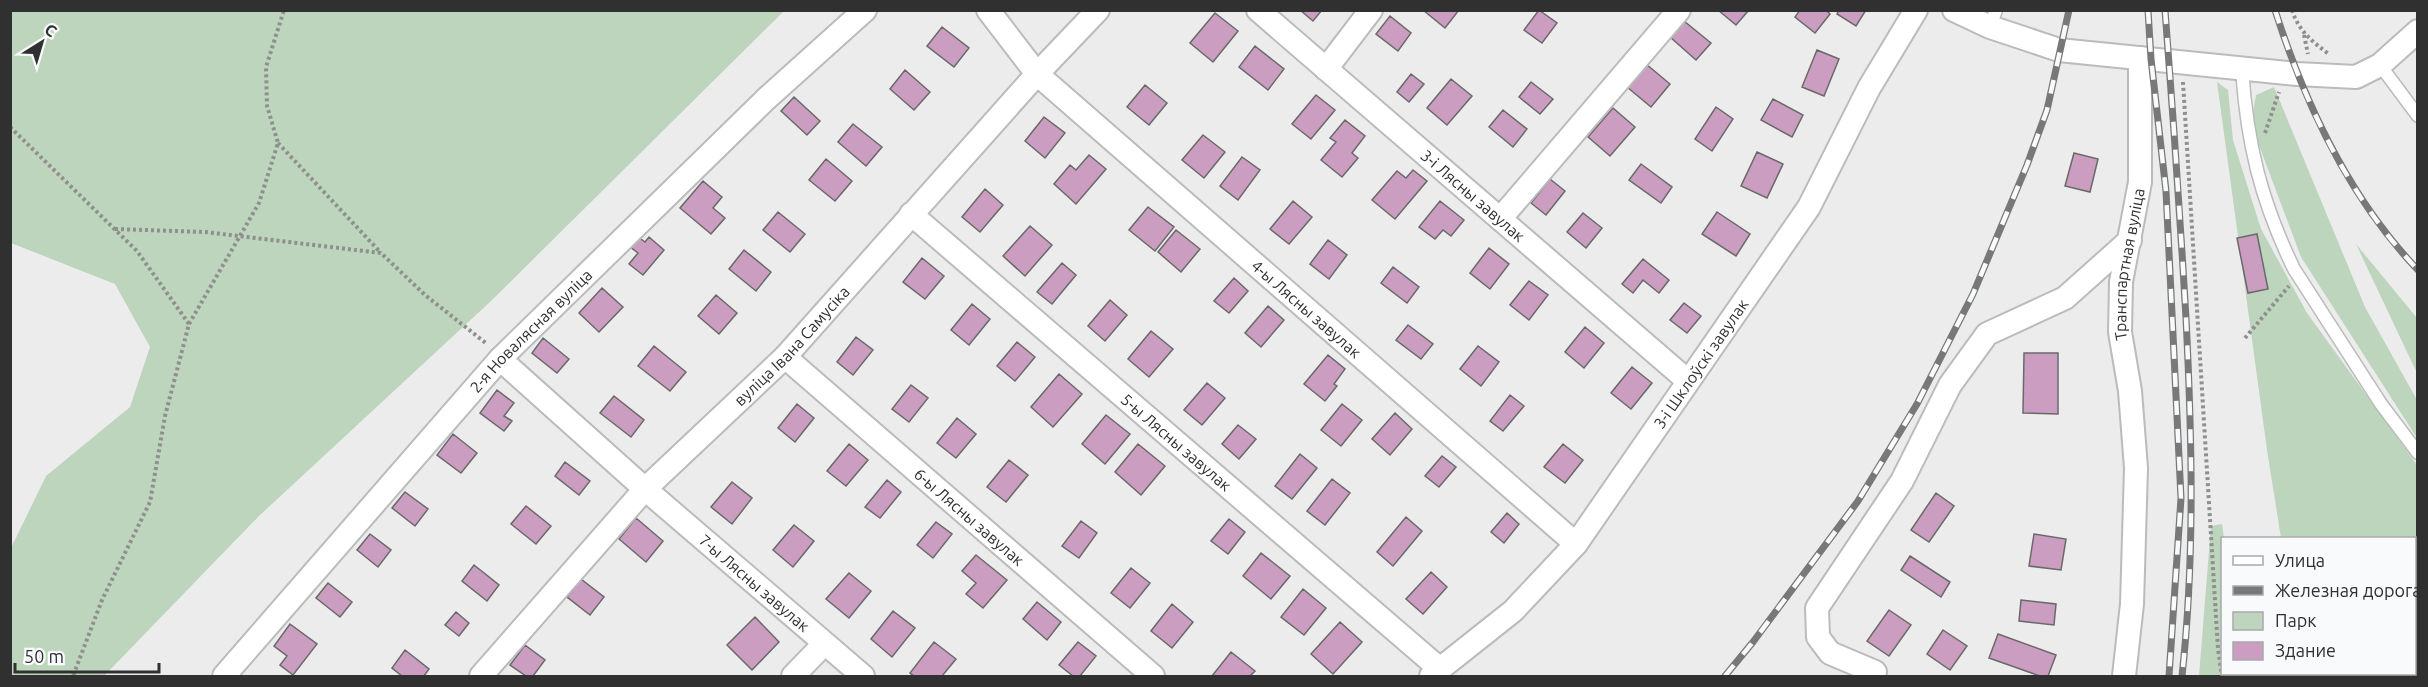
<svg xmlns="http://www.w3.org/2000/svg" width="2428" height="687" viewBox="0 0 2428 687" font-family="Ubuntu,sans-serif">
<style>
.green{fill:#bcd5bc}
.building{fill:#cb9dc0;stroke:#6a6969;stroke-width:1.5}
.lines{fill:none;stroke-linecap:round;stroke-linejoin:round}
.service-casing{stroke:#babbbc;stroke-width:15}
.minor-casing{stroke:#babbbc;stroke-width:26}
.path{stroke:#8f8f8f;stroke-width:4;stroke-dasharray:3 3;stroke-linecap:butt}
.service{stroke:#fff;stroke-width:12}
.minor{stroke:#fff;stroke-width:22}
.rail-casing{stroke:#787878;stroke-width:7}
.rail{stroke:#f9fafb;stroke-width:4.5;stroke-dasharray:14;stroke-linecap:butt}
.labels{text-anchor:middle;stroke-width:6;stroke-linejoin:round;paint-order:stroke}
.street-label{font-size:16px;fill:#303030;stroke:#f9fafb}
</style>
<rect width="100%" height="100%" fill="#ececed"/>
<path class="green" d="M11,10H784V11L491,301L259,516L104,676H11V548L46,476L130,407L150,347L115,284L11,243Z
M2217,82L2228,90L2233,140L2261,229L2307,313L2417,465V676H2312L2311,674H2414V538H2281L2267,450Z
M2274,87L2365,307L2417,400V438L2301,257L2251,124L2256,95Z
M2356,244L2417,318V373L2416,371Z
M2222,524L2224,538L2222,674H2241L2242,676H2199L2211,526Z"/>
<path class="building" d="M1300,10H1322L1313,21Z
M1423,10H1459L1445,28Z
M1539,10L1557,23L1542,43L1524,30Z
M1718,10H1749L1736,25Z
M1800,10H1826L1830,14L1815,33L1795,17Z
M1839,10H1866L1856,26L1837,14Z
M1215,13L1238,31L1213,62L1190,43Z
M1390,16L1411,33L1398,51L1376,34Z
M1684,21L1711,43L1696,60L1670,37Z
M942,27L969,48L954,67L927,46Z
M1255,46L1284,69L1268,90L1239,67Z
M1817,50L1839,59L1824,96L1802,87Z
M1646,64L1670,84L1651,107L1627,87Z
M905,70L930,92L914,110L890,89Z
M1411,74L1424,84L1409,102L1397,92Z
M1451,79L1472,96L1447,125L1427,108Z
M1531,82L1553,99L1540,114L1519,97Z
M1145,85L1167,103L1149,125L1127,107Z
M1316,95L1335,110L1311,139L1292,124Z
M794,97L820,121L807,135L781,111Z
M1773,99L1803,115L1792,137L1761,120Z
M1716,107L1733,119L1712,151L1695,139Z
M1613,108L1635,127L1610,156L1588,137Z
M1503,110L1527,129L1513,147L1489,127Z
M1044,117L1065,133L1045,158L1025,141Z
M1345,120L1365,136L1352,153L1358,158L1342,177L1321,160L1336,142L1330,138Z
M853,124L882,147L866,166L838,142Z
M1203,135L1225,152L1204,178L1182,160Z
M1757,152L1783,164L1767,198L1741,186Z
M2074,153L2098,159L2090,192L2065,186Z
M1089,155L1106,169L1076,204L1054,184L1070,165L1076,170Z
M1242,157L1260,170L1238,200L1220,186Z
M826,159L852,181L835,201L809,180Z
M1641,164L1672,187L1661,203L1629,180Z
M1413,170L1427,181L1395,219L1372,200L1397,171L1406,178Z
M1550,179L1565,191L1546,215L1531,203Z
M703,181L722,197L713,208L725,218L711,234L680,208Z
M985,189L1003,205L980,232L962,217Z
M1293,201L1312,217L1289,244L1270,229Z
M1440,201L1464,220L1451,236L1443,230L1435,239L1419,227Z
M1148,207L1174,227L1155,251L1129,230Z
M778,212L805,234L790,252L763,230Z
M1717,212L1750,234L1736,256L1702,234Z
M1583,213L1602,228L1586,248L1567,232Z
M1030,226L1052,245L1025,276L1003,256Z
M1176,230L1200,249L1181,272L1158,252Z
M2257,234L2268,289L2248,293L2237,238Z
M637,236L645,242L649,237L664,250L643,275L629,264L638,253L629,246Z
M1328,240L1347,255L1329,279L1310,264Z
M1489,248L1509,264L1490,289L1470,273Z
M744,250L771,272L756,291L729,269Z
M922,258L944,276L925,299L903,282Z
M1643,259L1669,280L1659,293L1643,280L1633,293L1622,284Z
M1062,263L1076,275L1052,304L1037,292Z
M1393,267L1419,287L1407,303L1381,283Z
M1234,278L1248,291L1229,313L1214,301Z
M1529,281L1548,295L1529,320L1510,305Z
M602,288L623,307L599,332L579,313Z
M716,295L737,313L719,334L698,316Z
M1110,300L1127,315L1105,341L1088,326Z
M1684,303L1701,316L1687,333L1670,320Z
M972,304L990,319L969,345L951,330Z
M1268,306L1284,320L1261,347L1245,333Z
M1408,325L1433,344L1421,359L1396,340Z
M1585,327L1604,343L1584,368L1565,352Z
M1151,331L1173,349L1149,377L1128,359Z
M856,337L873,350L853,375L837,362Z
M543,338L569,359L557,373L532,353Z
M1017,342L1035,357L1015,381L997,366Z
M654,346L686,372L670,391L638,366Z
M1478,346L1499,362L1481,386L1460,369Z
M2024,353H2058V414L2023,413Z
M1328,355L1345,369L1334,384L1337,386L1325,401L1304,384Z
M1632,367L1652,383L1631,409L1611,393Z
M1059,374L1082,394L1053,427L1031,407Z
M1207,383L1225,398L1202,425L1184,410Z
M911,385L928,398L909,422L892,409Z
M497,390L514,403L504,416L512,421L504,431L480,413Z
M1510,395L1524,406L1503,431L1490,421Z
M614,396L644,420L631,437L600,413Z
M797,404L814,418L795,442L778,428Z
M1342,404L1362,420L1341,446L1321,430Z
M1395,413L1412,429L1390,455L1372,439Z
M1106,415L1130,434L1105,464L1082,444Z
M957,418L976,434L956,458L937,443Z
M1238,425L1256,439L1239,459L1222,444Z
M453,434L477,453L461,473L437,455Z
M849,444L868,460L846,486L827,471Z
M1138,444L1165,466L1141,495L1115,472Z
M1563,444L1583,460L1565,483L1544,467Z
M1300,454L1317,468L1292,499L1275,486Z
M1442,456L1456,467L1439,487L1425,476Z
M1009,460L1028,475L1006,502L987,487Z
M565,462L590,481L579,495L555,476Z
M1332,479L1350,493L1325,525L1307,511Z
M887,480L901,492L880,518L865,507Z
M732,482L752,498L732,524L711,507Z
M405,492L428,509L415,526L392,508Z
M1936,493L1954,506L1929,542L1911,530Z
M526,506L551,526L536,544L511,524Z
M1507,513L1519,524L1504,543L1491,532Z
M1406,517L1422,531L1393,566L1377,552Z
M636,518L663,541L646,562L619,539Z
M1229,519L1245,532L1228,554L1211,541Z
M1081,521L1097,533L1079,558L1062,546Z
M936,522L952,534L933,558L917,545Z
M794,525L814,541L793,567L773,550Z
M370,534L391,550L378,567L357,550Z
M2034,534L2066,539L2061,570L2029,566Z
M1261,553L1290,576L1271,599L1243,576Z
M976,555L1007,580L983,608L966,594L976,583L962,571Z
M1910,556L1950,582L1941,597L1901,570Z
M474,565L499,585L487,601L462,581Z
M1131,568L1150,583L1130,608L1111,593Z
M1431,572L1447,587L1423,614L1406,599Z
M849,573L871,591L849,618L826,599Z
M581,579L604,597L590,615L567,597Z
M328,583L352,602L340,617L316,598Z
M1303,589L1326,608L1304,635L1281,617Z
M2021,600L2056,604L2054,625L2019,621Z
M1037,602L1061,622L1047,640L1023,619Z
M2414,602L2418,610V629L2414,630Z
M1172,604L1193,622L1172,648L1151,631Z
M1889,610L1911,625L1889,656L1867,641Z
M893,611L915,628L892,657L871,639Z
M456,612L469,623L459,636L445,625Z
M755,617L779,642L752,670L727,645Z
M1340,622L1362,642L1333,674L1311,654Z
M290,624L317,644L293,675L280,665L287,656L274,646Z
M1943,630L1967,646L1950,670L1927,654Z
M1998,634L2056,655L2048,676H2040L1989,658Z
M934,642L956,659L942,676H914L910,673Z
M1078,642L1096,656L1080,676H1073L1059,665Z
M525,645L545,660L533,676H526L510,665Z
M405,650L429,669L424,676H402L392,668Z
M1231,652L1255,671L1250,676H1212Z"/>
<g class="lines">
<g class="service-casing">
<path id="service" d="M1990,27L1996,10
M2380,65L2418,116
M2242,69C2247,144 2261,201 2294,269L2381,404L2418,453"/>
</g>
<g class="minor-casing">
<g id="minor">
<path id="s1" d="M988,10L1037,74L1576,544"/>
<path id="s2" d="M1258,10L1688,381"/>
<path d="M1954,10L1990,27L2059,50L2297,74L2356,77L2380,65L2418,31"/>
<path d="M1326,69L1371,10"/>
<path id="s3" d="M911,214L1440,669"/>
<path d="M1500,219L1679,10"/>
<path id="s4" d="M785,357L1153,676"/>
<path id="s5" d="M500,359L645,489L863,676"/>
<path d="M1875,672L1830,653L1818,637L1817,608L1902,481L1950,385L1987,334L2065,298L2130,240"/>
<path id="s6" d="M224,676L500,359L766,99L865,10"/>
<path id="s7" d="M481,676L645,489L785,357L1037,74L1098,10"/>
<path d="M793,676L824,644"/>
<path id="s8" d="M1431,676L1513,611L1576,544L1809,207L1869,88L1916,10"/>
<path id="s9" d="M2124,676L2132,604L2136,468L2130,391L2120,332L2121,282L2140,182V58"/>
</g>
</g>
<path class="path" d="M2292,10C2299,32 2313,42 2330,55
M2304,35L2308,54
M2183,82L2218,649L2222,676
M10,127L137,251L189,324L165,416L150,502L102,600L73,676
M2265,133L2279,92
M278,143L381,253
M115,229L205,232L381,253L425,295L487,344
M189,324L259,203L278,143L267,106L266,67L284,10
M2245,338L2289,286"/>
<use href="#service" class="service"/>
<use href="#minor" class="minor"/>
<g class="rail-casing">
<path id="rail" d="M2148,10L2151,59L2166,191L2181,498L2169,676
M2165,10C2173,113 2180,216 2186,318C2192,438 2195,557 2182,676
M2275,10C2305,104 2349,198 2418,270
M1725,676L1753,642L1858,501L1917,404L1973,294L2027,165L2047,110L2069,10"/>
</g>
<use href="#rail" class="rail"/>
</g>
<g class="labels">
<g class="street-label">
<text dy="6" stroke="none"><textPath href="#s2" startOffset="284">3-і Лясны завулак</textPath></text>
<text dy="6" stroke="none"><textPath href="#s9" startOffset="414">Транспартная вуліца</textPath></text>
<text dy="6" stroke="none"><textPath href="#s1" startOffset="438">4-ы Лясны завулак</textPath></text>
<text dy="6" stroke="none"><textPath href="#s6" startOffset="462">2-я Новалясная вуліца</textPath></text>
<text dy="6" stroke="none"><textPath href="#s7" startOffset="454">вуліца Івана Самусіка</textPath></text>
<text dy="6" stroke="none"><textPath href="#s8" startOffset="416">3-і Шклоўскі завулак</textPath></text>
<text dy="6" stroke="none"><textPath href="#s3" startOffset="350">5-ы Лясны завулак</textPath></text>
<text dy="6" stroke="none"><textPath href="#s4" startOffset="244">6-ы Лясны завулак</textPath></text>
<text dy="6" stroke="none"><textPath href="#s5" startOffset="339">7-ы Лясны завулак</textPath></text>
</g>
</g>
<rect width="2428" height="687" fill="none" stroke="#303030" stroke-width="24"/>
<rect x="2221" y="537" width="195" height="138" fill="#f9fafb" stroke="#a9a9aa" stroke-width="1.5"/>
<rect x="2233" y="556" width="30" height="9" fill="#ffffff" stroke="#a9a9aa" stroke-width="1.5"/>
<text x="2275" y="567" font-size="18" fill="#303030">Улица</text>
<rect x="2233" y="586" width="30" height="9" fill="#787878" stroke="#a9a9aa" stroke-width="1.5"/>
<text x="2275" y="597" font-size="18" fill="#303030">Железная дорога</text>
<rect x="2233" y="612" width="30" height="18" fill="#bcd5bc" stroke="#a9a9aa" stroke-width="1.5"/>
<text x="2275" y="627" font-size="18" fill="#303030">Парк</text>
<rect x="2233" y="642" width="30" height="18" fill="#cb9dc0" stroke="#a9a9aa" stroke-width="1.5"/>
<text x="2275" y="657" font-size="18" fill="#303030">Здание</text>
<g transform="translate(42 42) rotate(37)" stroke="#f9fafb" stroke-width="4.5" paint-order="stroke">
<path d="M0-4.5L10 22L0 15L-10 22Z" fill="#303030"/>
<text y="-9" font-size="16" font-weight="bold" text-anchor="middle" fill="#303030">С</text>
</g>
<path d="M15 663v9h144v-9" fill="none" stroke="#303030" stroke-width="3"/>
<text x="24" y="663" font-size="18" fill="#303030" stroke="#f9fafb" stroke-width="4.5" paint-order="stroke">50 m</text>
</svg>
